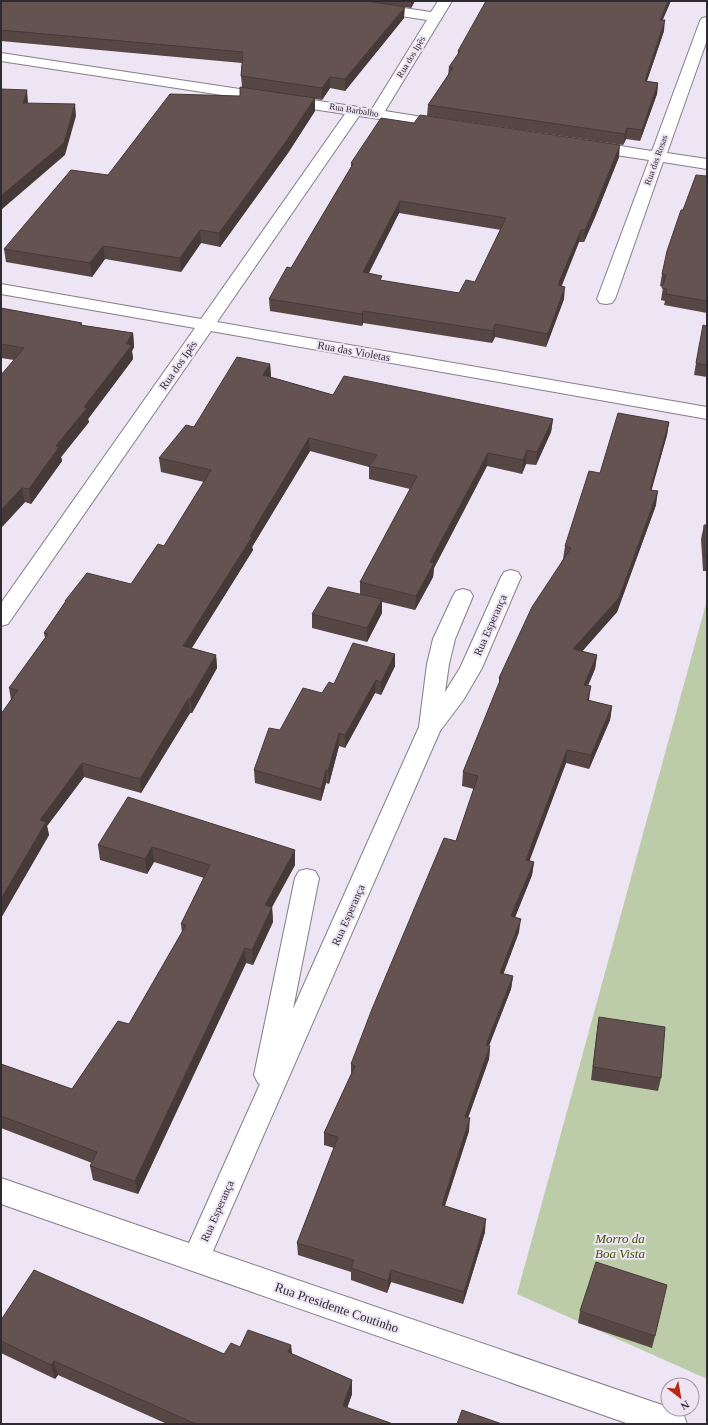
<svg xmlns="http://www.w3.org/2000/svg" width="708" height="1425" viewBox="0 0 708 1425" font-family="Georgia,serif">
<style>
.green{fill:#bccca9}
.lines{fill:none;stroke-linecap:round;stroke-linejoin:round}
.minor-casing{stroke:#857d8b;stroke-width:2}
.minor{fill:#fff;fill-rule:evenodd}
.wall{fill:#564745;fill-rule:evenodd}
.shaded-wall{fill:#463a38}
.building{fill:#645350;stroke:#463a38;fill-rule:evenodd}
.labels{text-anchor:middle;stroke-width:4;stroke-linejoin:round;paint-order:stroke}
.far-street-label{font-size:9px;fill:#2e2b30;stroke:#ede4f4}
.street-label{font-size:11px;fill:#2e2b30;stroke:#ede4f4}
.near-park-label{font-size:13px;font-style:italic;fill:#405c00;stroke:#ede4f4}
.near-street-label{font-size:13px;fill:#2e2b30;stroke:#ede4f4}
</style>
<rect width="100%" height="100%" fill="#ede4f4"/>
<path class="green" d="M707,600V1379L517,1294Z"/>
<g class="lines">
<g class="minor-casing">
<path id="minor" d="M321,1H355L431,12L438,1H452L385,111L447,121L452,122L454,125L452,128L447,129L359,116L217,322L707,407V419L211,331L8,624L1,626V603L195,328L1,294V284L201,319L345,114L1,61V53L372,109L427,20L328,5L323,4Z
M707,17V40L667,153L707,159V169L663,162L615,299L612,303L606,304L600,303L597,299L649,160L589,151L584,149L581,146L584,143L589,141L652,151L700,21L702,18Z
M511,570L518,572L521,577L482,668L464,699L440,731L213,1251L668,1407V1409H672L683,1413L687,1424H629L1,1204V1178L189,1243L260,1084L258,1083L254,1075L295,878L299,871L307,869L315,871L319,878L293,1009L419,727L427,664L433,639L453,596L456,591L463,589L470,591L473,596L455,639L449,664L445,692L460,668L501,577L504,572Z"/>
</g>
<use href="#minor" class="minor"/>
</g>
<path class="wall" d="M1,1H415L411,8L393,5L404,18L345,91L330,88L322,100L315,99V111L288,153L220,247L201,243L181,272L105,259L92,277L6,262L4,249L108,175L240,96L242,87L241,76L242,63L1,41Z
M663,20L664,31L647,81L658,83L657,94L640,141L626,139L623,145L427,116L428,105L448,75L449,67L458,55V51Z
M619,157L595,217L584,242H579L561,286L564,299L546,347L495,337L492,343L363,323L362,326L270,311L269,299L291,268L351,167V163ZM399,213L501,230L475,282L459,293L382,281L369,273Z
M707,174V313L664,305L665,301L661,300L663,287L660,286L662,274L683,210L706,176Z
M1,308L82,323V325L133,333L134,347L132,351L133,359L88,419L89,422L61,457L62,461L31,504L25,502L1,528L14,360L1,358Z
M707,326V377L694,375L696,363Z
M270,364L271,377L333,395L553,419L551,432L536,465L526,464L522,474L487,466L434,568L433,577L415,610L382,602V613L367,642L312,628V614L360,594V582L410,489L369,479V467L310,451L252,547L253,550L192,648L216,655L217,668L192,713H190L141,793L84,777L47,826L49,835L1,918V714L11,700L9,688L45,638L44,633L65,602V601L131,584L164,546L204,482L161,472L159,458L194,427Z
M669,422L667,435L651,490L656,505L617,612L582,651L597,655L595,669L588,686L589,700L612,706L610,720L589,769L566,763L529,860L534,862L532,875L515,917L519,932L503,974L513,976L511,989L489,1046H490L489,1059L468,1118L469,1131L445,1206L485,1232L463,1304L391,1282L387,1293L351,1280V1272L298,1255L297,1243L334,1148L324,1145V1133L351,1074V1064L456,841L474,789L462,786L463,772L499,684V678L563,559L565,546L600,473Z
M704,525H707V571H703L701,539Z
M395,654V666L381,695L375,693L345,748L339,746L329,784L326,783L321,801L255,783L254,770L280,730L322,693L334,684Z
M98,845L295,850V865L272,907L273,922L253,965L246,963L138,1194L93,1180L90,1166L92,1163L1,1128V1064L72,1089L129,1024L182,933L181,924L204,878L154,862L147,874L100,860Z
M599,1017L661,1078L658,1091L591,1080L597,1030Z
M580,1311L655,1336L652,1348L578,1323Z
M1,1320L224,1354L240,1347L291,1345L292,1354L352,1380V1394L347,1408L393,1424H167L58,1375L55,1379L1,1353Z"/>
<path class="shaded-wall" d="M411,1H415L411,8Z
M668,1H671L658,31L660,20Z
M405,7L404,18L345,91V79Z
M665,20L664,31L643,92L645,81Z
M330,77V88L322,100V88Z
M658,83L657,94L640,141L642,130Z
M27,90L28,102L25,115L23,103Z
M315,98V111L288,153L220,247L219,233Z
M75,104L76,116L65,155L1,210V196Z
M627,128L626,139L623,145L625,134Z
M620,145L619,157L595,217L584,242L585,230Z
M400,201L399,213L363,284V272Z
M200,230L201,243L181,272L180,258Z
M581,230L579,242L557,298L558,285Z
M103,246L105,259L92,277L90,263Z
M565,287L564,299L546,347L548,334Z
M363,311V323L362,326V314Z
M495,324V337L492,343L493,331Z
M133,333L134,347L132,351L133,359L88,419L89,422L61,457L62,461L31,504L29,489L56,446L84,407Z
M270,364L271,377L263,375Z
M553,419L551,432L536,465L537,452Z
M669,422L667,435L648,503L650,490Z
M309,438L310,451L252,547L253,550L184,660L183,646Z
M527,450L526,464L522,474L523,460Z
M488,453L487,466L434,568L433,577L415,610L416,596L430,562Z
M22,488L25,502L1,528V510Z
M658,491L656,505L617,612L572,663L573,649Z
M382,599V613L367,642V628Z
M395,654V666L381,695V682Z
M216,655L217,668L192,713L190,699Z
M597,655L595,669L582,698L584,685Z
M376,680L375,693L345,748V735Z
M591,686L589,700H587Z
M188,699L190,713L141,793L140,779Z
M612,706L610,720L589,769L591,755Z
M339,733V746L329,784L328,771Z
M567,750L566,763L525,873L526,860Z
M82,763L84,777L47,826L49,835L1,918V899L40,820Z
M326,770V783L321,801V789Z
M152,847L154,862L147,874L145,859Z
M295,850V865L272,907L273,922L253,965L252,950L265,905Z
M534,862L532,875L510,930L511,916Z
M521,919L519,932L499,986L500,973Z
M245,948L246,963L138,1194L135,1181Z
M513,976L511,989L484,1058L486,1045Z
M490,1046L489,1059L464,1129L465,1117Z
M470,1118L469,1131L441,1217L442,1205Z
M486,1219L485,1232L463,1304L464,1292Z
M391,1270V1282L387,1293L388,1281Z
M291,1345L292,1360L288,1352Z
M54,1361L58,1375L55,1379L51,1365Z
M352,1380V1394L343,1420V1406Z"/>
<path class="building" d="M1,1H367L405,7L345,79L330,77L322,88L241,76L243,52L1,30Z
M486,1H668L660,20H665L645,81L658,83L642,130L627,128L625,134L428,105L453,68L449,67L460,51H458Z
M240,87L315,98L287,140L219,233L200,230L180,258L103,246L90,263L4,249L71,170L108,175L170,94L240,96Z
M1,89L27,90L23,103L75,104L64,143L1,196Z
M420,115L620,145L596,205L585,230H581L558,285L565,287L548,334L495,324L493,331L363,311L362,314L269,299L287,267L291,268L353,164L351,163L381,118L414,123ZM400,201L506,218L475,282L466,280L459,293L380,280L382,276L363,272Z
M707,174V301L666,294L667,289L662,288L666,275L662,274L667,251L681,210H683L696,175L706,176Z
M1,308L82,323L80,325L133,333L126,344L132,345L84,407L87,408L56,446L59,447L29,489L22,488L1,510V375L24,348L1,344Z
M703,325L707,326V365L696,363Z
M237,357L270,364L263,375L333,395L344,376L553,419L537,452L527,450L523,460L488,453L430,562L434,563L416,596L360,582L417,476L369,466L377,455L309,438L250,536L252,537L183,646L216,655L190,699H188L140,779L82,763L40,820L46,822L1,899V714L18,690L9,688L48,634L44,633L66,601H65L87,573L131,584L158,544L164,546L211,470L159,458L186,425L194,427Z
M618,413L669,422L650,490L658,491L619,598L573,649L597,655L584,685L591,686L587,700L612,706L591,755L567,750L526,860L534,862L511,916L521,919L500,973L513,976L486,1045L490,1046L465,1117L470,1118L442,1205L486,1219L464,1292L391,1270L388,1281L351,1268L354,1260L297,1243L338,1137L324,1133L355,1066L351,1064L372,1009L444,838L456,841L478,776L463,772L501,678H499L532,607L571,548L565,546L589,471L600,473Z
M704,525H707V557H705Z
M328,587L382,599L367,628L312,614Z
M353,643L395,654L381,682L376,680L345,735L339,733L328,771L326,770L321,789L254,770L269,728L280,730L303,688L322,693L329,682L334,684Z
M128,797L295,850L265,905L272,907L252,950L245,948L135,1181L90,1166L97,1152L1,1116V1064L72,1089L118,1021L129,1024L186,925L181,924L210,865L152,847L145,859L98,845Z
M599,1017L665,1027L661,1078L593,1067Z
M596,1262L667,1285L655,1336L580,1311Z
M34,1270L224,1354L231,1343L240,1347L248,1330L291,1345L288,1352L352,1380L343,1406L393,1424H196L54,1361L51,1365L1,1341V1320Z
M462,1410L502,1424H457Z"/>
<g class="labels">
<g class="far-street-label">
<text transform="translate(411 57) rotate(-59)" y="3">Rua dos Ipês</text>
<text transform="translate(354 110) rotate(9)" y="3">Rua Barbalho</text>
<text transform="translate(656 160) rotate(-70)" y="3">Rua das Rosas</text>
</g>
<g class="street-label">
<text transform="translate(354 351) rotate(10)" y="4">Rua das Violetas</text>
<text transform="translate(178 365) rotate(-55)" y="4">Rua dos Ipês</text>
<text transform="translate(490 625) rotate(-66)" y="4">Rua Esperança</text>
<text transform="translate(348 915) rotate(-66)" y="4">Rua Esperança</text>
<text transform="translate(217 1211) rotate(-66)" y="4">Rua Esperança</text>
</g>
<g class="near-park-label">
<text x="620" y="1243">Morro da<tspan x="620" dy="15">Boa Vista</tspan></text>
</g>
<g class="near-street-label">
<text transform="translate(337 1307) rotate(19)" y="5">Rua Presidente Coutinho</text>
</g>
</g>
<rect width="708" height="1425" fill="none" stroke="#2e2b30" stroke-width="4"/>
<g transform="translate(680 1397) rotate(149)"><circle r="19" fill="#ede4f4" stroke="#a19aa6"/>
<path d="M0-3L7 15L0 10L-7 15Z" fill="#b62a12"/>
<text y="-6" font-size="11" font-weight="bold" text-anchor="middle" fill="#2e2b30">N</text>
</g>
</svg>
